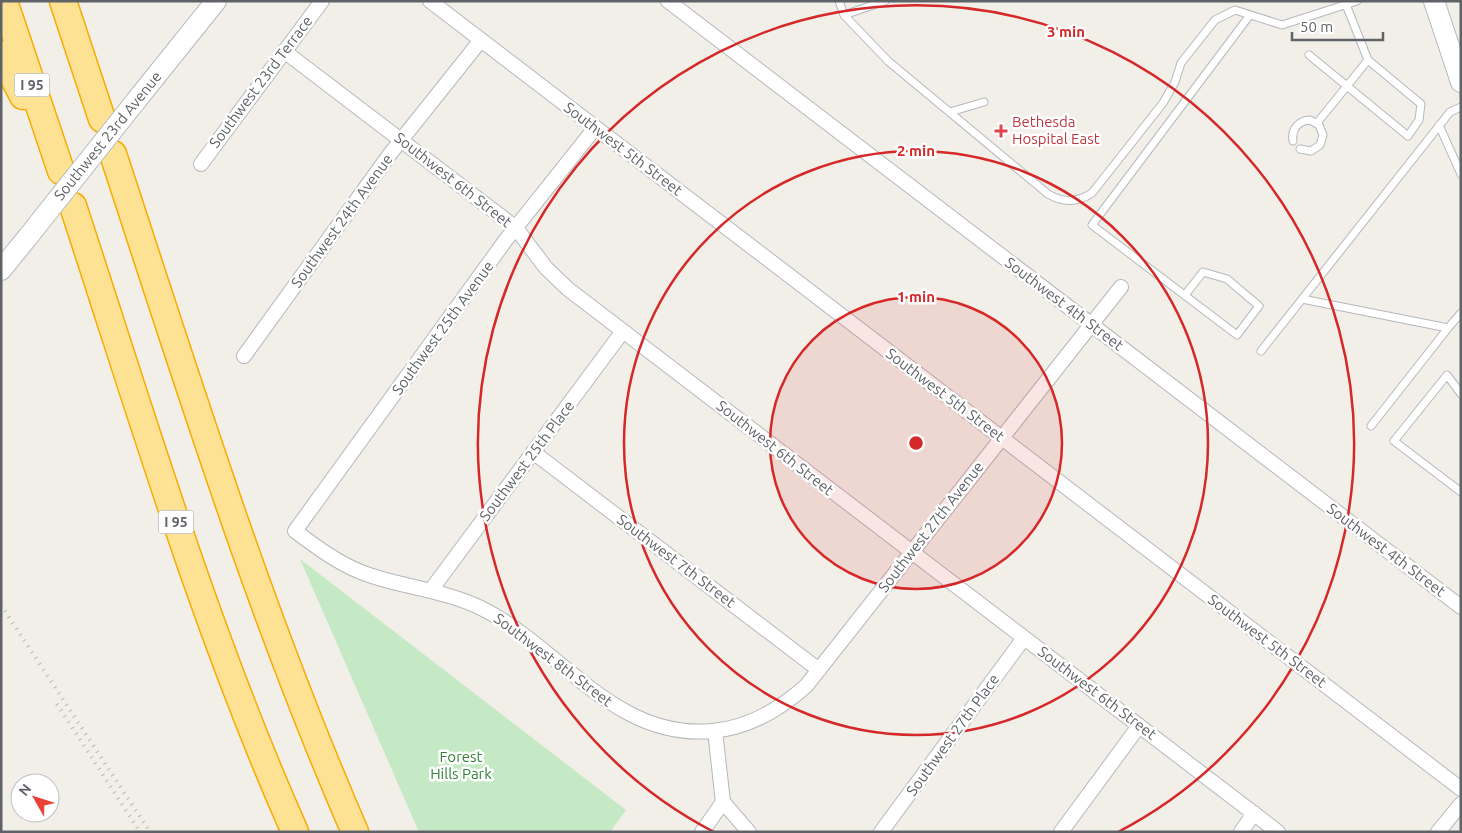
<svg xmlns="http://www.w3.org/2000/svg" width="1462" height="833" viewBox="0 0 1462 833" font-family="Ubuntu,sans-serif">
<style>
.green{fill:#c5e8c5}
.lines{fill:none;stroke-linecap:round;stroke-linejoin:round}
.lane-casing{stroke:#b5b8bc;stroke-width:9}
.street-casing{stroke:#b5b8bc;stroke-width:16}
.secondary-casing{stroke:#b6babf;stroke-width:22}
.highway-casing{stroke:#f9ab00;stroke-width:29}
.lane{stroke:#fff;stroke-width:7}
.street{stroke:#fff;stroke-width:14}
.secondary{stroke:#fff;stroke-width:20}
.highway{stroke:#fde293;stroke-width:26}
.rail{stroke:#b6b7b8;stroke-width:4;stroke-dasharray:1 6;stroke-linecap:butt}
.secondary-bridge-casing{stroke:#b6babf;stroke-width:22;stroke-linecap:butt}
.secondary-bridge{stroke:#fff;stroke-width:20}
.ring{fill:none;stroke:#d62828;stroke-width:2.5}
.health-dot{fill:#e0444e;stroke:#fff;stroke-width:2}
.labels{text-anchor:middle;stroke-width:5;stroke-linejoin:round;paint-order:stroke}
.shield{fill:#fff;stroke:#8f9295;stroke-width:1}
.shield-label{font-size:14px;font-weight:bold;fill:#5f6368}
.street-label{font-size:15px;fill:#5f6368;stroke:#fff}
.health-label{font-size:15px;fill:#be3a42;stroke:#fff;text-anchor:start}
.park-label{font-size:15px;fill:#348238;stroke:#fff}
.centre{fill:#d62828;stroke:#fff;stroke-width:2.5}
.ring-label{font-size:15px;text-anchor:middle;font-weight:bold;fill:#d62828;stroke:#fff;stroke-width:5;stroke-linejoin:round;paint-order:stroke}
</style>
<rect width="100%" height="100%" fill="#f1efe8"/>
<path class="green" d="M300,559L626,810L610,832H419Z"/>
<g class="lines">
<g class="lane-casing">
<path id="lane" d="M839,1L844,15L888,61L1048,194C1063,203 1077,203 1092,193L1163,103L1175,82L1181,63L1215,20L1235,10L1282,25L1357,1
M844,15L885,1
M1309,55L1408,136L1419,120L1421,104L1368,60L1345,2
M950,112L984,102
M1317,123L1368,60
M1439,125L1461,174
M1293,141C1291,129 1298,121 1310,120L1319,125L1323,135L1320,145L1311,151L1300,149
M1185,295L1203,272L1227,279L1259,306L1237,335L1092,225L1250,15
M1302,299L1448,328L1461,313
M1261,351L1450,112L1461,107
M1461,394L1447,375L1394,441L1461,492
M1371,426L1448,328"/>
</g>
<g class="street-casing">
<path id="street" d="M430,1L1461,789
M668,1L1461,607
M284,51L516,228L546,268L568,289L1278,832
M595,128L505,241L295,531C319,549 343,567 372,576C409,588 446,591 481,608C560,647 614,740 712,731C749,728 779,710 806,686L1121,287
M201,164L322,1
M244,356L390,154L481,40
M533,452L819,670
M431,590L623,331
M715,731L723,802L749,832
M702,832L723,802
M881,832L1024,638
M1061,832L1139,726
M1241,832L1254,813
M1438,832L1461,804"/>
</g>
<g class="secondary-casing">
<path id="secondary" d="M1434,1L1461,82
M139,97L216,1
M1,270L27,238"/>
</g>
<g class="highway-casing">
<path id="highway" d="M4,1L61,171
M63,1L102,119
M1,54L23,96
M113,154C188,382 259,612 355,832
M73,206C142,416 205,630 295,832"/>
</g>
<use href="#lane" class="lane"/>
<use href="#street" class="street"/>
<use href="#secondary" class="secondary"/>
<use href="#highway" class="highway"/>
<path class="rail" d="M1,605L150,832
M57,704L140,832"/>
<g class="secondary-bridge-casing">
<path id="secondary-bridge" d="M27,238L139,97"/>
</g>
<use href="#secondary-bridge" class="secondary-bridge"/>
</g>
<circle cx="916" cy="443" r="146" fill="#d62828" fill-opacity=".12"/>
<g class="ring">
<circle cx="916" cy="443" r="146"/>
<circle cx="916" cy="443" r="292"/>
<path d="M714 832A438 438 0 1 1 1118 832"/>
</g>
<path class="health-dot" d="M998.5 123.5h5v5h5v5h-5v5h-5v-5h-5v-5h5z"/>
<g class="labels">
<g class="shield">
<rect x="14.5" y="73.5" width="35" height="23" rx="4"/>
<rect x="158.5" y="510.5" width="35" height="23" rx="4"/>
</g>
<g class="shield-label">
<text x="32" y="90">I 95</text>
<text x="176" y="527">I 95</text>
</g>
<g class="street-label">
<text transform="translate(261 82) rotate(-53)" y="5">Southwest 23rd Terrace</text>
<text transform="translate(108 136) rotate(-51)" y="5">Southwest 23rd Avenue</text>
<text transform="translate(623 149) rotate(37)" y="5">Southwest 5th Street</text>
<text transform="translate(453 180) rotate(38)" y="5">Southwest 6th Street</text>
<text transform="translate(342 221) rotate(-54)" y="5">Southwest 24th Avenue</text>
<text transform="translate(1064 304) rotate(37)" y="5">Southwest 4th Street</text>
<text transform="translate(443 328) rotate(-54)" y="5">Southwest 25th Avenue</text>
<text transform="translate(945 395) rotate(37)" y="5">Southwest 5th Street</text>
<text transform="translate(775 448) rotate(38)" y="5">Southwest 6th Street</text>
<text transform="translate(527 461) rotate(-53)" y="5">Southwest 25th Place</text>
<text transform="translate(931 527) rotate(-52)" y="5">Southwest 27th Avenue</text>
<text transform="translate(1386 550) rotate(37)" y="5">Southwest 4th Street</text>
<text transform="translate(676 561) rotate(37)" y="5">Southwest 7th Street</text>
<text transform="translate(1267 641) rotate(37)" y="5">Southwest 5th Street</text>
<text transform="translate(553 660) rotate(37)" y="5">Southwest 8th Street</text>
<text transform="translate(1097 693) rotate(37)" y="5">Southwest 6th Street</text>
<text transform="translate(953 735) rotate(-54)" y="5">Southwest 27th Place</text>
</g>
<g class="health-label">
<text x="1012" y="127">Bethesda<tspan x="1012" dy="17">Hospital East</tspan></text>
</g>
<g class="park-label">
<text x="461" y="762">Forest<tspan x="461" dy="17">Hills Park</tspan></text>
</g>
</g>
<circle cx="916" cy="443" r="8" class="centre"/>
<g class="ring-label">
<text x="1066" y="37">3 min</text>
<text x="916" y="156">2 min</text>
<text x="916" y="302">1 min</text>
</g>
<rect width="1462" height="833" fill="none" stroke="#5f6368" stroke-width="5"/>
<g transform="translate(35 798) rotate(309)"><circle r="24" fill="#ffffff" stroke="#bfc1c3"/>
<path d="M0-4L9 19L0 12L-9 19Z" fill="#ea4335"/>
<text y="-8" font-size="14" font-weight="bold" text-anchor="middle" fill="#5f6368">N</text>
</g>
<path d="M1292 32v8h91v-8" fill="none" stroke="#5f6368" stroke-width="2.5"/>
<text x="1300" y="32" font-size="15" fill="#5f6368" stroke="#ffffff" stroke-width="4" paint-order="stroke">50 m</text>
</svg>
